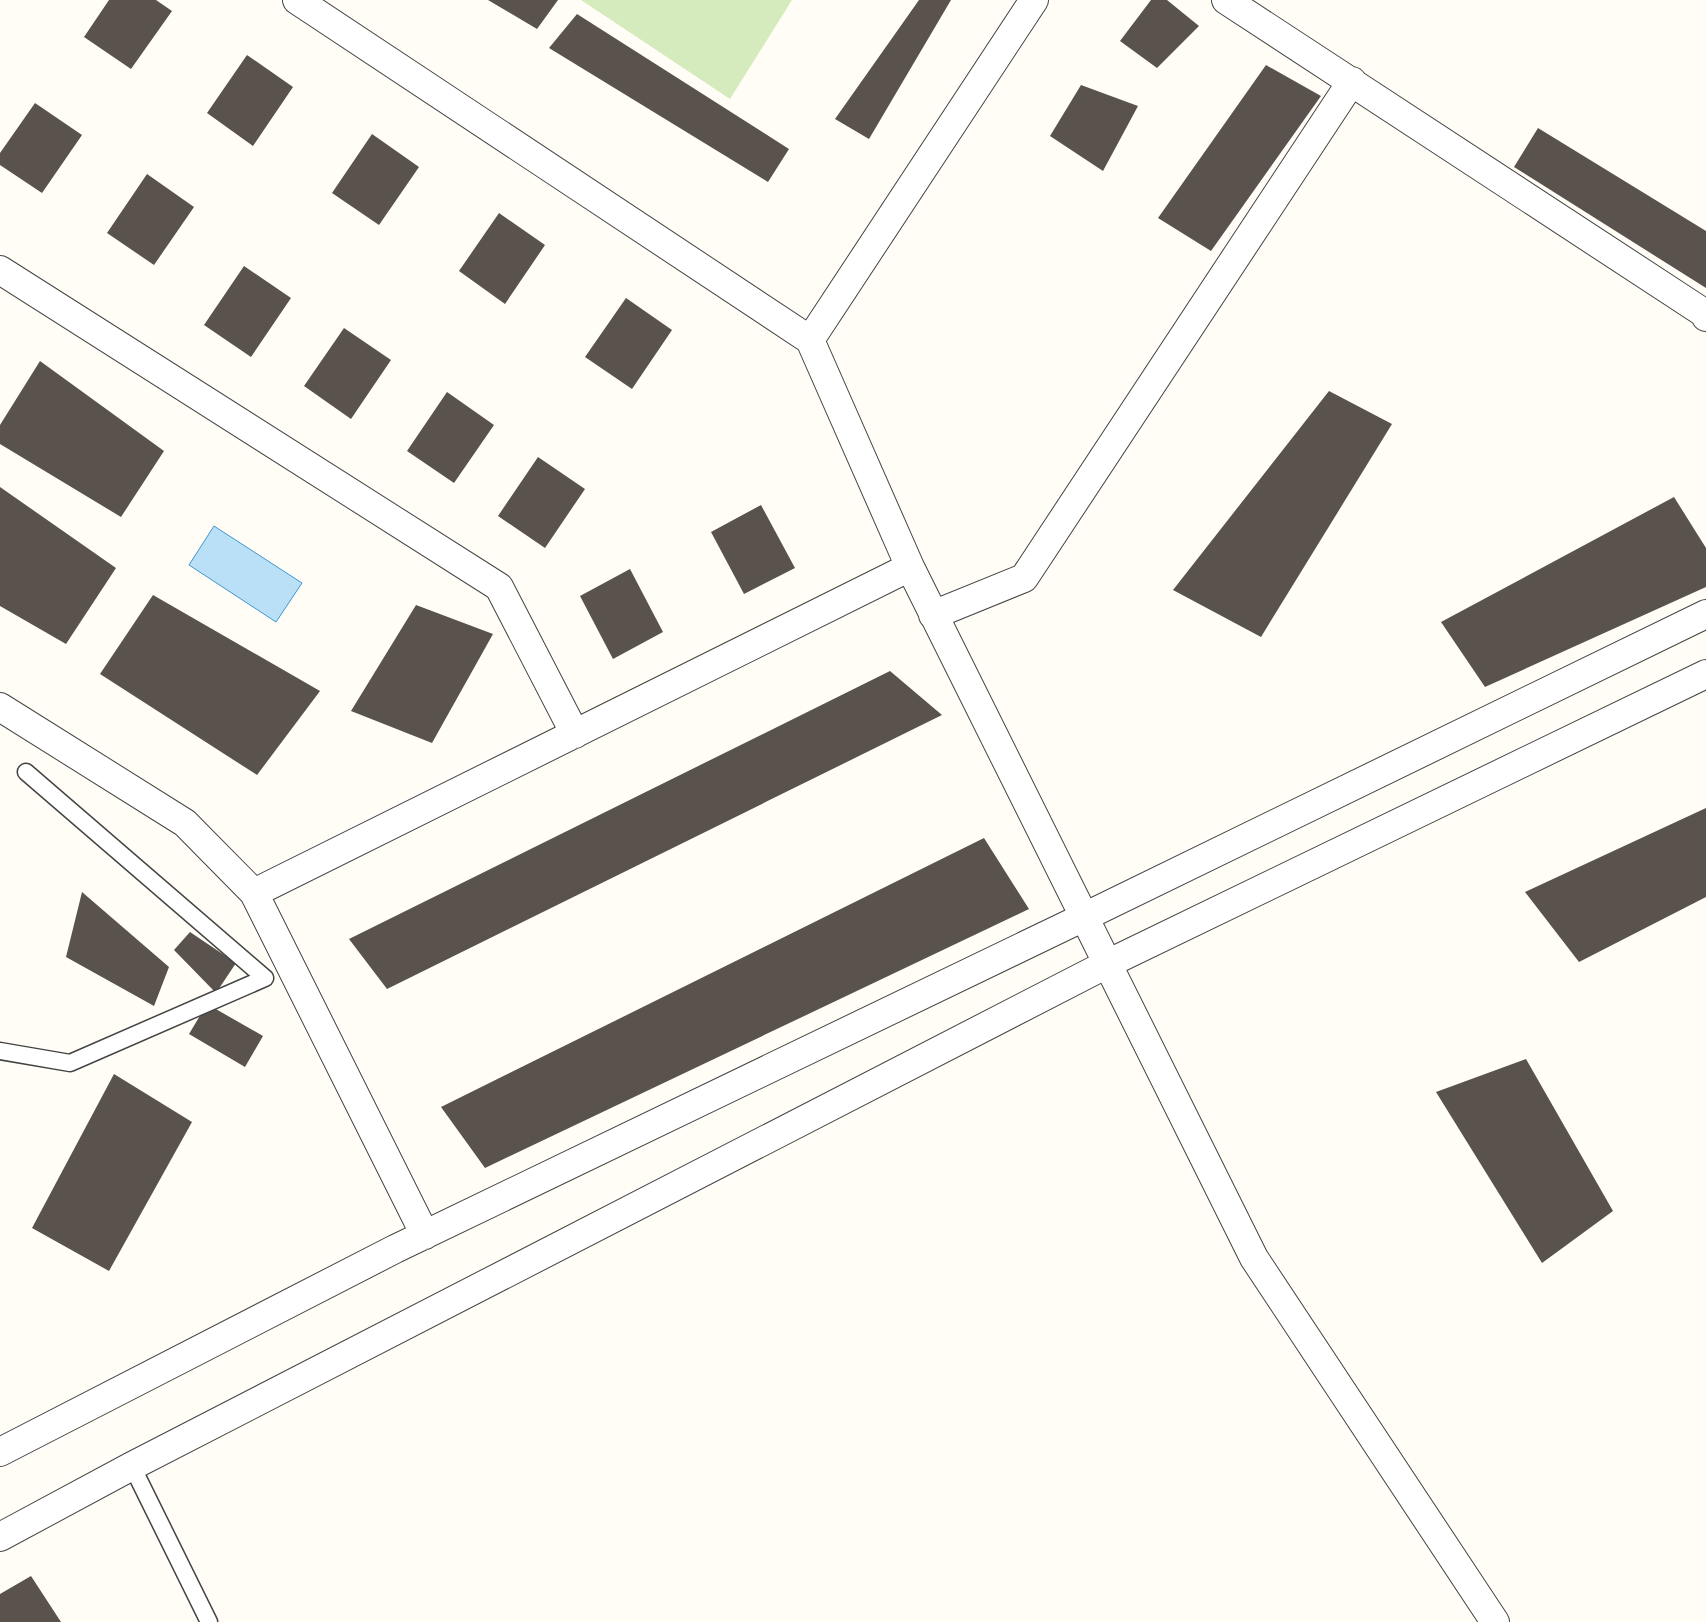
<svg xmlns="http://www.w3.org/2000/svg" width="1706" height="1622" viewBox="0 0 1706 1622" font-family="Bitter,serif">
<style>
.green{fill:#d5ebbd}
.water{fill:#b9e0f7;stroke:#3f96cf}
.building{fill:#5a524d}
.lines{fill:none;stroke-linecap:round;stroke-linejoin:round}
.lane-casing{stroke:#444;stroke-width:19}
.street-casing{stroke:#444;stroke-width:30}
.lane{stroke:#fff;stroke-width:16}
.street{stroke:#fff;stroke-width:28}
</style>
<rect width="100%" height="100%" fill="#fffdf5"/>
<path class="green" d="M581,0H792L730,99Z"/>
<path class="water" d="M214,526L302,583L276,622L189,565Z"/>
<path class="building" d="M109,0H156L172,11L131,69L84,37Z
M488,0H558L537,29Z
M919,0H951L869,139L835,119Z
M1151,0H1167L1199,26L1157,68L1120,41Z
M577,14L789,149L768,182L549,48Z
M247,55L293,87L253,146L207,113Z
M1266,65L1321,96L1211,251L1158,218Z
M1081,85L1138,106L1103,171L1050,136Z
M35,103L82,135L42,193L0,165V153Z
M1538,128L1706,231V288L1514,167Z
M372,134L419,167L379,225L332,193Z
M147,174L194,207L154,265L107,233Z
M499,213L545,245L505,304L459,271Z
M244,266L291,298L251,357L204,325Z
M626,298L672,330L632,389L585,357Z
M344,328L391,360L351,419L304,386Z
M40,361L164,451L121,517L0,444V425Z
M1329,391L1392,424L1261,637L1173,590Z
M447,392L494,425L454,483L407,451Z
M538,457L585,489L545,548L498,516Z
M0,487L116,568L66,644L0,606Z
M1674,497L1706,548V587L1485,687L1441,622Z
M761,505L795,568L744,594L711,532Z
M630,569L663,632L613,659L580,596Z
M153,595L320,691L257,775L100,674Z
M416,605L493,634L432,743L351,711Z
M890,671L942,715L387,989L349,939Z
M1706,808V897L1579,962L1525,892Z
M984,838L1029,909L485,1168L441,1107Z
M82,892L169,967L154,1006L66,957Z
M190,932L236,963L216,993L174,950Z
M207,1004L263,1036L245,1067L189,1034Z
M1526,1059L1613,1211L1542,1263L1436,1092Z
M114,1074L192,1122L109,1271L32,1228Z
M31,1576L61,1622H0V1594Z"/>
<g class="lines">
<g class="lane-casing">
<path id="lane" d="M0,1051L70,1063L265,978L26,772
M132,1466L209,1622"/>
</g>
<g class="street-casing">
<path id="street" d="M297,0L810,340L910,567L1254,1258L1495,1622
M1226,0L1704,313L1706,317
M0,270L499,587L575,734
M810,340L1034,0
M933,615L1024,578L1352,81
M0,707L185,823L254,893L425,1235
M254,893L910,567
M0,1452L395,1249L1084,917L1706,614
M0,1537L132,1466L1107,964L1706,674"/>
</g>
<use href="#lane" class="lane"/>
<use href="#street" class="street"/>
</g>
</svg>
